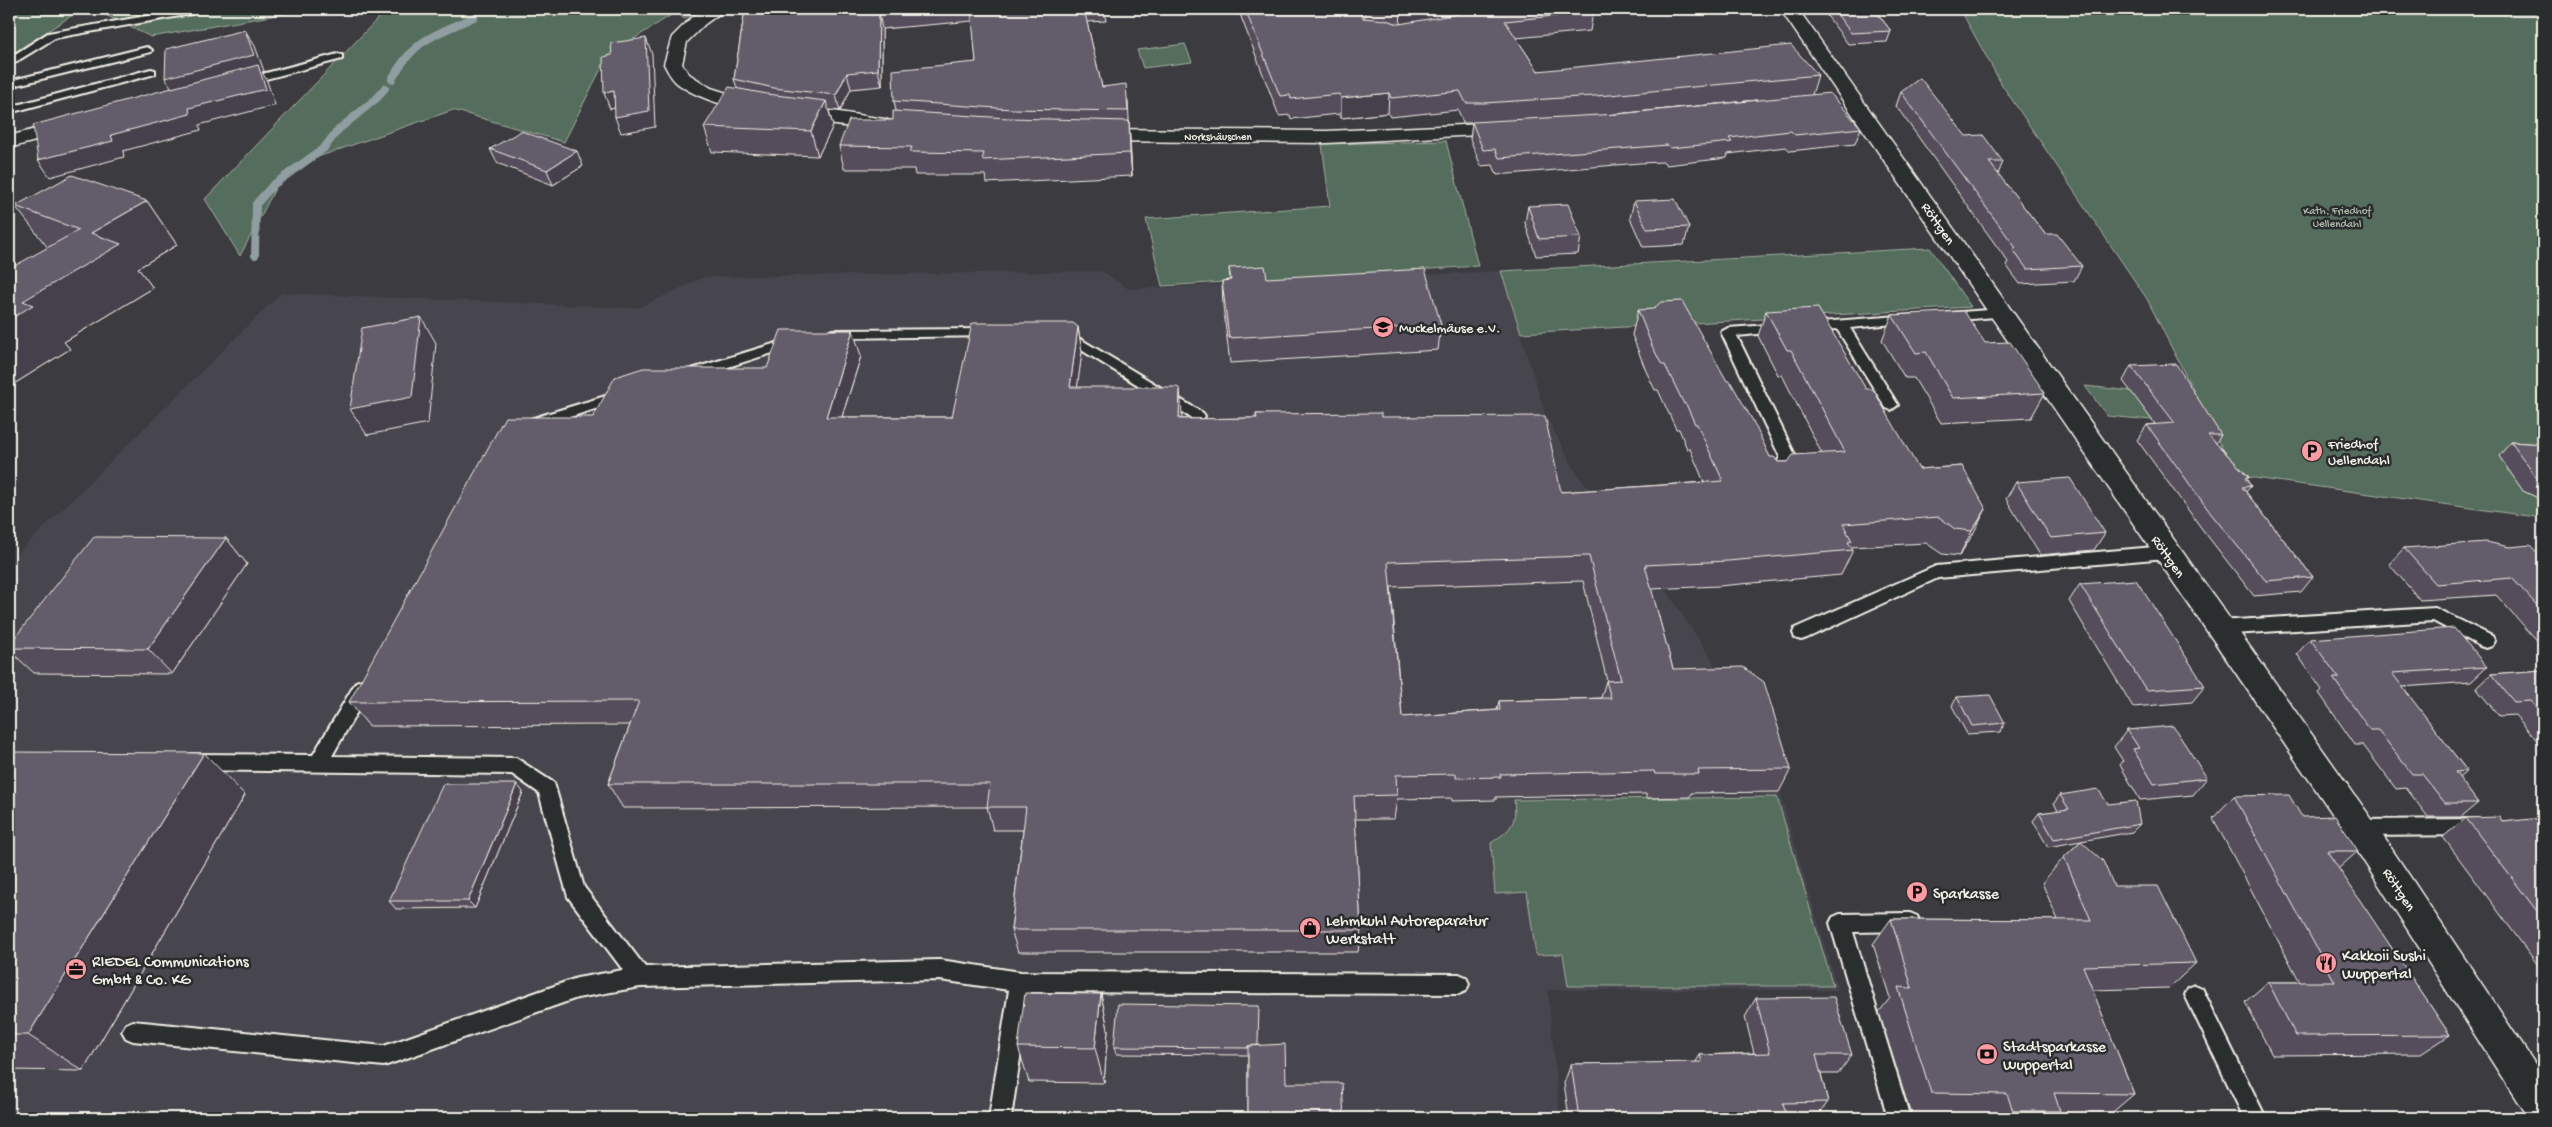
<svg xmlns="http://www.w3.org/2000/svg" width="2552" height="1127" viewBox="0 0 2552 1127" font-family="'Gochi Hand',sans-serif">
<style>
.built{fill:#47454d}
.green{fill:#546d5b;stroke:#a4afa2}
.lines{fill:none;stroke-linecap:round;stroke-linejoin:round}
.stream{stroke:#909ea2;stroke-width:8}
.service-casing{stroke:#f4f1e8;stroke-width:4}
.minor-casing{stroke:#f4f1e8;stroke-width:3}
.service{fill:#2a2d2e;fill-rule:evenodd}
.minor{fill:#2a2d2e;fill-rule:evenodd}
.wall{fill:#554e5c;stroke:#f4f1e8;fill-rule:evenodd}
.shaded-wall{fill:#45404b;stroke:#f4f1e8}
.building{fill:#635b6b;stroke:#f4f1e8;fill-rule:evenodd}
.labels{text-anchor:middle;stroke-width:5;stroke-linejoin:round;paint-order:stroke}
.far-street-label{font-size:11px;fill:#f4f1e8;stroke:#2a2d2e}
.far-park-label{font-size:11px;fill:#acb6a9;stroke:#2a2d2e}
.street-label{font-size:14px;fill:#f4f1e8;stroke:#2a2d2e}
.poi-label{font-size:14px;fill:#f4f1e8;stroke:#2a2d2e;text-anchor:start}
.near-poi-label{font-size:16px;fill:#f4f1e8;stroke:#2a2d2e;text-anchor:start}
</style>
<rect width="100%" height="100%" fill="#3b3b40"/>
<filter id="ink" filterUnits="userSpaceOnUse"><feTurbulence type="fractalNoise" baseFrequency=".02" numOctaves="2"/><feDisplacementMap in="SourceGraphic" scale="10" xChannelSelector="R" yChannelSelector="G"/><feConvolveMatrix kernelMatrix="1 2 1 2 8 2 1 2 1" color-interpolation-filters="sRGB"/></filter>
<g filter="url(#ink)">
<path class="built" d="M1102,271L1129,289L1501,271L1546,416L1576,472L1657,576L1733,691L1754,706L1838,990H1548L1560,1118H9V562L281,293L638,308L704,277Z"/>
<path class="green" d="M9,9H82L9,56Z
M93,9H311L151,37Z
M387,9H701L684,19L676,12L608,55L564,142L453,110L312,159L277,185L240,256L205,199Z
M1960,9H2543V518L2240,476L2208,425L2107,416L2085,386L2197,398L2147,299L2002,85Z
M1185,44L1192,62L1143,68L1137,50Z
M1446,141L1478,266L1162,286L1146,219L1330,206L1322,144Z
M1930,248L1971,307L1521,333L1501,271Z
M1777,797L1833,986H1568L1563,954L1536,955L1527,892L1495,894L1491,843C1511,829 1517,825 1514,800Z"/>
<g class="lines">
<path class="stream" d="M392,79C416,37 434,36 474,17
M255,255L256,204L273,185L324,148L338,130L377,98L385,88"/>
<g class="service-casing">
<path id="service" d="M187,9L192,12L191,14L55,38L9,66V58L48,33Z
M147,47L152,50L151,52L9,87V81Z
M338,54L342,55V59L243,85L237,82L239,80Z
M151,69L155,70V74L9,113V107Z
M2002,309L2009,313L2007,316L1947,321L1940,317L1947,313Z
M1912,315L1919,319L1917,322L1850,328L1898,405L1891,410L1886,408L1837,329L1807,331L1800,327L1807,323Z
M1783,324L1788,325L1790,328L1788,331L1737,336L1796,457L1780,485H1770L1767,481L1780,457L1721,332L1728,328Z
M1062,328L1203,413L1205,416L1203,419H1193L1057,335L1055,332Z
M992,329L997,330L999,333L997,336L832,338L825,334L832,330Z
M796,337L801,338L803,341L801,344L690,379L683,374L685,371Z
M622,391L627,393L629,396L627,399L535,428L528,423L530,419Z
M2166,546L2172,548L2174,552L2172,556L2166,558L1938,578L1807,638L1801,640L1795,638L1793,633L1795,628L1936,566Z
M2435,608L2492,636L2495,641L2492,646L2486,648L2480,646L2433,621L2219,635L2213,633L2211,628L2213,623L2219,621Z
M362,680L368,682L371,687L332,756L516,758L554,783L584,887L645,967L940,960L1021,972L1459,974L1466,977L1469,984L1466,991L1459,994L1030,992L1011,1118H989L1009,990L940,980L640,987L577,998L384,1066L133,1041L126,1038L122,1031L126,1024L133,1021L384,1046L577,978L623,970L568,897L539,793L512,774L191,770L185,767L182,762L185,757L191,754L313,755L356,682Z
M2476,819L2483,821L2486,827L2483,833L2476,835L2360,836L2353,834L2350,828L2353,822L2360,820Z
M1910,913L1917,916L1920,922L1917,928L1910,931L1853,932L1910,1118H1888L1830,923L1833,917L1840,914Z
M2195,985L2202,988L2266,1118H2244L2185,995L2188,988Z"/>
</g>
<g class="minor-casing">
<path id="minor" d="M705,9H726L705,24L687,42L682,64L689,74L711,88L736,96L884,119L891,121L894,125L891,129L884,131C832,124 716,115 677,83C671,78 667,70 664,64L672,37L693,16Z
M1780,9H1798L2371,818L2543,1076V1118H2528L2349,838Z
M70,120L77,122L80,126L77,130L9,148V136Z
M1509,123L1516,125L1519,129L1516,133L1326,143L1092,141L1085,139L1082,135L1085,131L1092,129L1326,131Z"/>
</g>
<use href="#service" class="service"/>
<use href="#minor" class="minor"/>
</g>
<path class="wall" d="M745,9H1104L1106,21L1087,22L1102,87L1128,100L1132,176L986,183L985,175H915L914,169H844L839,146L893,120L896,111L894,101L976,62L973,21L882,29V86L851,89L840,111L829,110L833,126L818,156L712,152L704,127L737,88L734,79Z
M1238,9H1591L1593,12L1590,31L1516,38L1538,71L1818,75L1812,95L1861,128L1855,144L1790,151L1786,147L1728,154L1727,158L1666,165L1664,162L1640,163L1497,175L1493,165L1481,166L1470,139L1472,123H1463L1458,110L1390,117L1388,113L1341,118L1338,114L1291,119L1290,115L1279,116ZM1758,100L1618,114L1606,115Z
M1826,9H1874L1891,31L1887,42L1848,44L1825,13Z
M1901,92L2003,162L1998,174L2045,234L2082,266L2074,281L2020,284L2006,265L2008,262L1896,106Z
M490,149L583,166L553,185L497,163Z
M147,201L177,245L138,268L153,288L64,342L70,349L9,387L48,248L15,206Z
M1634,201L1689,227L1684,245L1643,247L1630,218Z
M1528,206L1581,237L1578,254L1536,256L1525,223Z
M1229,268L1441,325L1438,350L1230,363L1223,306L1222,281L1230,280Z
M1638,310L1727,381L1770,457L1778,462H1788L1822,454L1782,375H1778L1758,336L1766,311L1866,389L1919,469L1962,466L1973,534L1959,556L1942,554L1926,543L1851,547L1853,550L1841,575L1719,586L1651,589L1673,669L1791,769L1779,792L1691,793L1690,797L1646,798V794L1496,797V800L1452,801V798L1397,799L1394,819H1355L1361,930L1358,952H1018L1011,930L1023,830H993L987,807L623,808L608,784L630,725L369,726L349,702L593,417L767,368L861,356L842,417H952L1078,327L1082,352L1077,387L1182,414L1181,419L1256,418V414L1381,417L1561,492L1704,482L1690,449H1687L1679,429H1676L1658,390H1655L1646,371L1632,335ZM1583,581L1607,681H1606L1601,698L1499,701L1497,710L1402,717L1391,587Z
M1892,315L1985,343L2045,393L2031,418L1941,423L1914,378H1905L1882,340Z
M2131,366L2221,435L2216,443L2249,477L2247,480L2251,486L2246,492L2313,577L2301,592L2254,596L2202,529L2137,440L2147,425L2155,424L2123,381Z
M2511,442L2543,444V499L2538,498L2523,491L2499,456Z
M2016,482L2105,533L2094,550L2040,555L2006,499Z
M226,538L247,564L172,674L34,673L9,650V645Z
M2404,548L2543,559V647L2496,595L2420,600L2389,564Z
M2080,584L2205,686L2192,702L2133,707L2069,601Z
M2310,639L2487,667L2471,682L2402,687L2467,771L2459,778L2478,803L2461,817H2428L2406,788L2396,789L2363,745H2355L2319,693L2322,690L2297,654Z
M2543,670V744H2540L2515,715L2499,716L2476,688L2491,674Z
M1957,697L2005,723L2000,732L1967,734L1952,706Z
M2127,730L2207,778L2193,795L2140,800L2120,765L2123,761L2114,747Z
M9,755L245,795L83,1071L9,1070Z
M523,792L475,908L396,909L389,901Z
M2060,795L2108,804L2140,824L2132,832L2081,841L2114,886L2196,963L2169,988L2092,990L2134,1094L2108,1116H2055L2052,1118H1985V1116L1911,1115L1879,1012L1890,998L1873,944L1891,919L2058,920L2042,883L2064,857L2081,841L2048,847L2033,821L2039,813L2058,811L2054,803Z
M2234,796L2302,817L2358,851L2338,869L2450,1035L2421,1054L2272,1055L2245,1002L2268,982H2300L2213,818Z
M2466,818L2502,822L2543,819V972L2443,837Z
M1101,994L1108,1030L1104,1083L1029,1082L1018,1047Z
M1756,998L1852,1055L1838,1074H1821L1828,1102L1816,1118H1569L1564,1083L1571,1064L1695,1063L1700,1055L1754,1053L1745,1017Z
M1259,1006L1248,1118V1055L1116,1054L1114,1047Z"/>
<path class="shaded-wall" d="M1363,9H1365L1364,26L1360,13Z
M1401,9H1485L1400,28Z
M879,13L882,29V86L878,70Z
M245,30L255,46L264,71L262,72L267,81L275,105L199,125L201,130L123,151L124,157L50,177L38,160L189,108L176,94L165,78Z
M646,38L652,54L655,127L621,133L615,117Z
M847,73L851,89L840,111L836,95Z
M614,91L620,107L610,109L604,93Z
M1389,93L1388,113L1341,118V98Z
M826,101L833,126L818,156L811,131Z
M1129,121L1130,143L1132,176L1130,153Z
M577,151L583,166L553,185L547,170Z
M147,201L177,245L138,268L153,288L64,342L70,349L9,387V320L23,301L91,233Z
M421,317L436,343L428,423L367,435L350,409Z
M1078,327L1082,352L1074,412L1070,387Z
M853,330L861,356L834,442L826,417Z
M1180,389L1182,414L1180,444L1179,419Z
M1986,509L1973,534L1959,556L1972,531Z
M226,538L247,564L172,674L148,649Z
M204,753L245,795L83,1071L28,1035Z
M517,784L523,792L475,908L468,901Z
M1101,994L1108,1030L1104,1083L1095,1048Z"/>
<path class="building" d="M745,9H928L879,13L878,70L847,73L836,95L774,88L734,79Z
M971,9H1084L1102,87L1126,84L1128,111L1012,109L894,101L893,70L976,62Z
M1245,9H1363L1360,13L1363,18L1386,20L1399,24L1453,15L1474,9H1591L1593,12L1505,21L1538,71L1791,45L1818,75L1610,95L1484,103H1466L1460,91L1391,98L1389,93L1341,98L1339,94L1291,99L1290,95L1280,96Z
M1833,9H1874L1891,31L1851,33Z
M245,30L254,55L165,78L166,49Z
M646,38L649,111L615,117L614,91L604,93L603,57L612,55L611,43Z
M258,65L266,89L189,108L190,114L111,135L113,141L38,160L33,125Z
M1920,78L1966,136L1983,135L2003,162H1989L2045,234H2057L2082,266L2027,269L2013,250L2016,248L1901,92Z
M729,87L767,94L826,101L811,131L704,127Z
M1830,93L1861,128L1795,135L1791,131L1729,138L1732,142L1670,148L1668,145L1644,147L1499,158L1495,149L1483,150L1472,122L1618,114Z
M893,111L1008,118L1129,121L1130,153L982,160L984,153L910,152L912,147L839,146L849,120H893Z
M521,131L577,151L547,170L490,149Z
M72,175L147,201L91,233L121,244L23,301L33,305L9,320V269L79,230L15,206Z
M1675,199L1689,227L1647,229L1634,201Z
M1568,204L1581,237L1539,239L1528,206Z
M1265,266L1267,278L1425,269L1441,325L1229,338L1222,281L1231,280L1229,268Z
M1682,301L1727,381H1730L1753,421L1770,457H1774L1778,462H1788L1793,455L1845,452L1791,350H1787L1766,311L1818,308L1866,389H1873L1919,469L1962,466L1986,509L1972,531L1955,529L1939,517L1843,524L1852,541L1848,542L1853,550L1728,561L1645,565L1673,669L1743,667L1764,682L1791,769L1698,770L1699,774H1655L1654,771L1500,774L1501,777L1456,778V774L1396,775L1397,795L1354,796L1361,930H1011L1026,807H987L990,784H608L639,701L349,702L505,417H593L615,377L643,368H767L781,330H853L826,417H952L972,323H1073L1078,327L1070,387H1177L1180,389L1179,419L1257,418L1256,414L1381,413V417L1545,416L1561,492L1723,481L1697,424H1695L1686,404H1684L1665,365H1662L1652,346L1638,310L1653,309L1661,302ZM1589,556L1621,680L1606,681L1611,698L1499,701L1500,710L1402,717L1388,562Z
M1964,311L1985,343L2010,342L2045,393L1953,398L1926,352L1916,353L1892,315Z
M421,317L412,397L350,409L362,328Z
M2176,364L2221,435H2208L2249,477L2245,478L2251,486L2242,487L2313,577L2266,581L2212,515L2147,425L2175,423L2131,366Z
M2511,442L2543,444V480L2536,477Z
M2070,478L2105,533L2051,538L2016,482Z
M94,537L226,538L148,649L9,648V645Z
M2486,542L2510,547L2530,545L2543,559V612L2512,578L2436,584L2404,548Z
M2136,580L2205,686L2146,690L2080,584Z
M2454,628L2487,667L2392,673L2467,771L2455,772L2478,803H2445L2422,774H2412L2378,730H2370L2333,678H2339L2310,639Z
M2543,670V715L2530,701L2514,702L2491,674Z
M1990,695L2005,723L1972,726L1957,697Z
M2173,726L2207,778L2154,784L2133,749L2139,748L2127,730Z
M11,752L204,753L28,1035H9V755Z
M443,784H517L468,901H389Z
M2098,789L2108,804L2136,801L2140,824L2054,839L2039,813L2069,809L2060,795Z
M2289,795L2302,817L2335,816L2358,851H2327L2450,1035L2296,1036L2268,982H2335L2234,796Z
M2499,817L2502,822L2542,818L2543,819V919L2466,818Z
M2081,841L2103,861L2114,886H2158L2196,963L2083,966L2134,1094L2054,1093L2060,1111H2013L2007,1094L1931,1093L1898,987L1912,988L1891,919L2091,920L2064,857Z
M1025,993L1101,994L1095,1048L1018,1047Z
M1834,997L1852,1055H1816L1828,1102L1783,1103L1787,1118H1579L1571,1064L1702,1062L1700,1055L1770,1053L1756,998Z
M1118,1004L1259,1006L1258,1045L1248,1046V1048L1114,1047Z
M1285,1044L1286,1083H1342L1344,1118H1248V1046Z"/>
</g>
<defs>
<g id="school-disc" transform="scale(1.125)"><circle r="9.5" fill="#ff9aa2" stroke="#2a2d2e"/><path d="M0-5L7-2L0 1L-7-2ZM-4 1L0 2.5L4 1V4Q0 6-4 4Z" fill="#111"/></g>
<g id="parking-disc" transform="scale(1.125)"><circle r="9.5" fill="#ff9aa2" stroke="#2a2d2e"/><path d="M-3.5-5.5H1a3.5 3.5 0 0 1 0 7H-1V5.5H-3.5ZM-1-3.4V-.6H.8a1.4 1.4 0 0 0 0-2.8Z" fill="#111"/></g>
<g id="shop-disc" transform="scale(1.125)"><circle r="9.5" fill="#ff9aa2" stroke="#2a2d2e"/><path d="M-5-2.5h2.3a2.7 3.5 0 0 1 5.4 0H5L5.5 6h-11ZM-1.5-2.5h3a1.5 2.3 0 0 0-3 0Z" fill="#111"/></g>
<g id="restaurant-disc" transform="scale(1.125)"><circle r="9.5" fill="#ff9aa2" stroke="#2a2d2e"/><path d="M-5-6h1v4h1v-4h1v4h1v-4h1v5L-1.5 .5V6h-2V.5L-5-1ZM5-6V6H3V1.5H1.5Q1.5-4 5-6Z" fill="#111"/></g>
<g id="office-disc" transform="scale(1.125)"><circle r="9.5" fill="#ff9aa2" stroke="#2a2d2e"/><path d="M-6-3h4V-5.5h4V-3h4V5H-6ZM-1-4.5V-3h2v-1.5ZM-6 0V1H6V0Z" fill="#111"/></g>
<g id="bank-disc" transform="scale(1.125)"><circle r="9.5" fill="#ff9aa2" stroke="#2a2d2e"/><path d="M-6-4H6V4H-6ZM0-2.3a2.3 2.3 0 1 0 0 4.6a2.3 2.3 0 1 0 0-4.6Z" fill="#111"/></g>
</defs>
<g fill-rule="evenodd">
<use href="#school-disc" x="1383" y="327"/>
<use href="#parking-disc" x="2312" y="451"/>
<use href="#parking-disc" x="1917" y="892"/>
<use href="#shop-disc" x="1310" y="928"/>
<use href="#restaurant-disc" x="2326" y="963"/>
<use href="#office-disc" x="76" y="969"/>
<use href="#bank-disc" x="1987" y="1054"/>
</g>
<g class="labels">
<g class="far-street-label">
<text x="1218" y="140">Norkshäuschen</text>
</g>
<g class="far-park-label">
<text x="2337" y="214">Kath. Friedhof<tspan x="2337" dy="13">Uellendahl</tspan></text>
</g>
<g class="street-label">
<text transform="translate(1939 223) rotate(55)" y="5">Röttgen</text>
<text transform="translate(2169 556) rotate(55)" y="5">Röttgen</text>
<text transform="translate(2400 889) rotate(57)" y="5">Röttgen</text>
</g>
<g class="poi-label">
<text x="1399" y="332">Muckelmäuse e.V.</text>
<text x="2328" y="448">Friedhof<tspan x="2328" dy="16">Uellendahl</tspan></text>
</g>
<g class="near-poi-label">
<text x="1933" y="898">Sparkasse</text>
<text x="1326" y="925">Lehmkuhl Autoreparatur<tspan x="1326" dy="18">Werkstatt</tspan></text>
<text x="2342" y="960">Kakkoii Sushi<tspan x="2342" dy="18">Wuppertal</tspan></text>
<text x="92" y="966">RIEDEL Communications<tspan x="92" dy="18">GmbH &amp; Co. KG</tspan></text>
<text x="2003" y="1051">Stadtsparkasse<tspan x="2003" dy="18">Wuppertal</tspan></text>
</g>
</g>
<rect width="2552" height="1127" fill="none" stroke="#2a2d2e" stroke-width="30"/>
<rect x="15" y="15" width="2522" height="1097" fill="none" stroke="#f4f1e8" stroke-width="2" filter="url(#ink)"/>
</svg>
